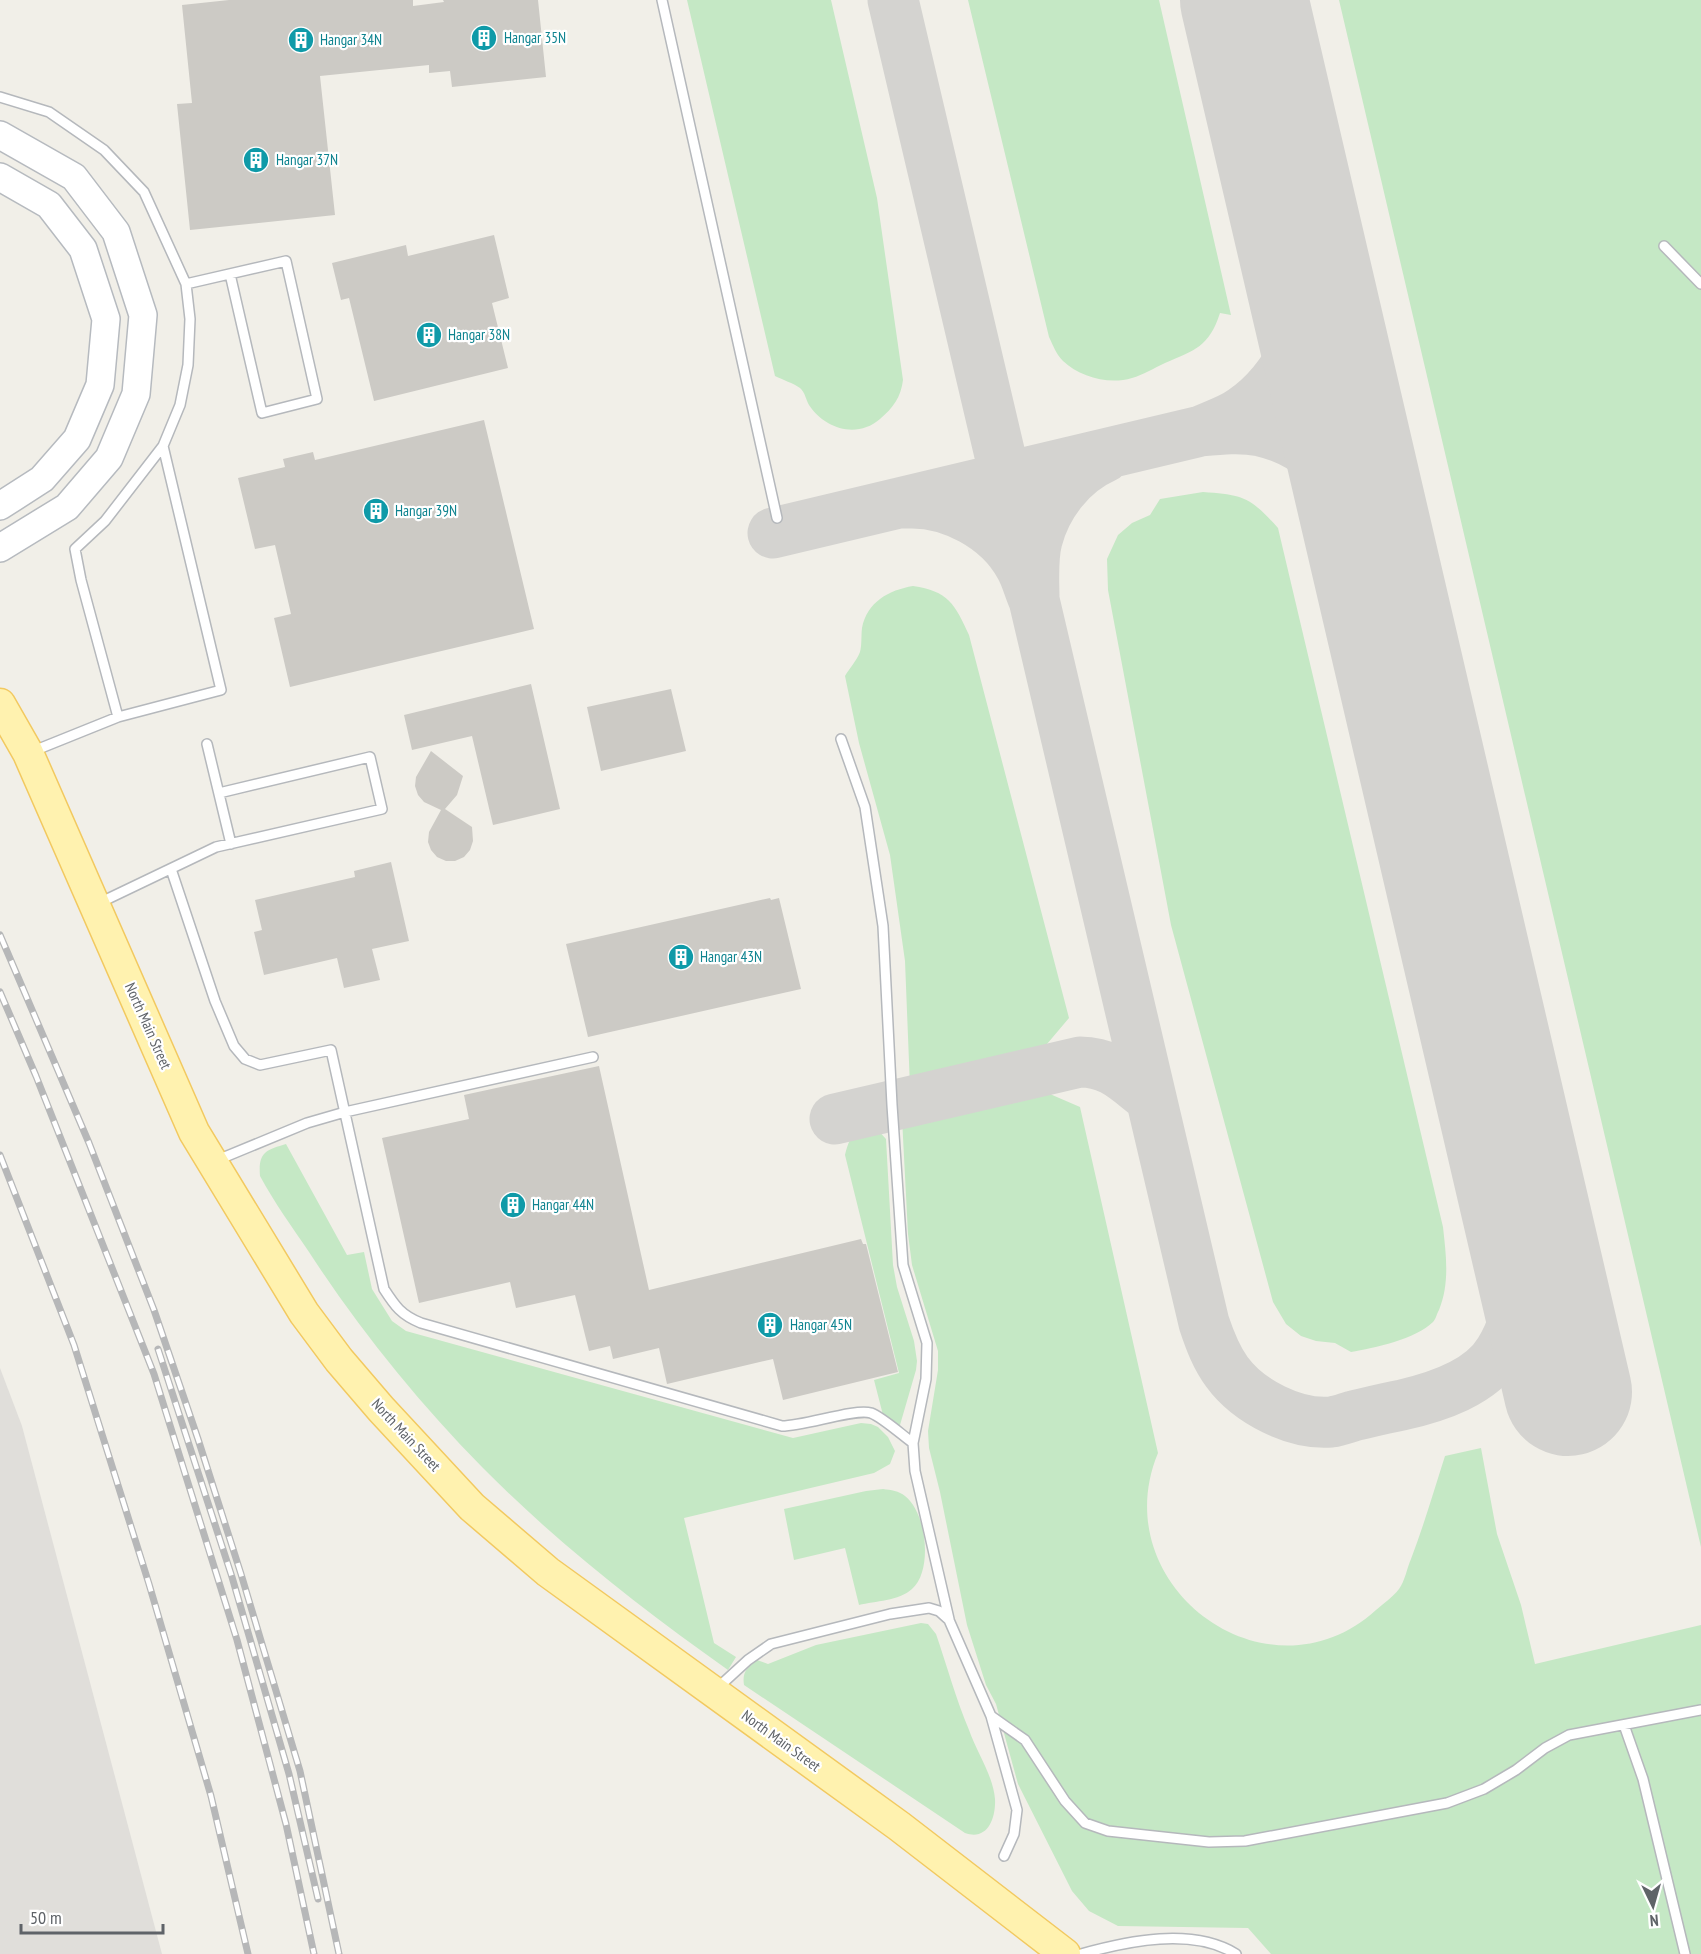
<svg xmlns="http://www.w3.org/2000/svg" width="1701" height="1954" viewBox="0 0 1701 1954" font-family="'PT Sans Narrow',sans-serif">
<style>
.industrial{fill:#e0deda}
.green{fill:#c5e8c5}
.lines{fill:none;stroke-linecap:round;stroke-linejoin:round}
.taxiway{stroke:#d4d3d0;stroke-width:51}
.runway{stroke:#d4d3d0;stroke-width:128}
.building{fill:#cccac5}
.lane-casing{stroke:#b5b8bc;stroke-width:12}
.secondary-casing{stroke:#b6babf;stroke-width:30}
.primary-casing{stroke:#f2c960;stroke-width:33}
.lane{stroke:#fff;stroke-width:9}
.secondary{stroke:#fff;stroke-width:27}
.primary{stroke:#fff2af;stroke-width:30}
.rail-casing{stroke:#b6b7b8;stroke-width:7}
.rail{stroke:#fff;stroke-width:4.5;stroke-dasharray:14;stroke-linecap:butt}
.labels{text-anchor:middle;stroke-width:4.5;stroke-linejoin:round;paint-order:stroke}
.culture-label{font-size:15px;fill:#0d838f;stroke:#fff;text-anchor:start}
.street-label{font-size:15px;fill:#5f6368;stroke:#fff}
</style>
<rect width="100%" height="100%" fill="#f1efe8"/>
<path class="industrial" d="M0,1368L22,1426L162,1954H0Z"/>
<path class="green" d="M687,0H831L877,198L903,380C901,397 893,408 880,419C857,439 825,429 809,405C806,400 805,392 800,388C793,383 783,380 775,376Z
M968,0H1159L1231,315L1220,313C1209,347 1195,350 1165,363C1154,368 1143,375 1132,378C1109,385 1080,377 1063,361C1056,354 1053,345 1049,337Z
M1339,0H1701V1547Z
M1203,492C1244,495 1250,497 1278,528L1443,1227C1446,1255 1450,1283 1439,1310C1437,1313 1436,1319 1433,1322C1416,1339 1374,1348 1351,1352L1335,1343L1316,1341L1301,1336L1286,1324L1273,1302L1171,925L1108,590L1107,559L1118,535L1132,523L1150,515L1160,499Z
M913,586C948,591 955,604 969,635L1069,1018L1036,1057L910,1087L905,961L890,855L859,743L845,676C849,669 857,660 860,652C862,645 861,636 862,628C867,602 889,590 913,586Z
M1036,1088L1080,1107L1158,1453C1103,1586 1268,1708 1376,1610C1383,1604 1393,1597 1399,1589C1405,1581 1407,1568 1411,1559C1424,1525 1434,1490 1445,1456L1481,1448L1497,1534L1521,1605L1535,1664L1701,1625V1954H1271L1248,1928L1118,1926L1089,1911L1072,1891L1018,1784L996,1704L986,1685L967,1625L940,1492L929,1448L928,1431L938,1370V1351L912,1265L908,1234L902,1118Z
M868,1127H875L886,1139L893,1265L897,1287L914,1341L917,1361L916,1370L900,1425L897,1426L883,1415L874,1380L899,1373L845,1155C849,1140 852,1130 868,1127Z
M286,1144L347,1255L364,1252L372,1289L392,1321L406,1331L793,1438L861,1423L871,1424L878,1427L888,1437L895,1451L890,1464L874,1473L684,1518L714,1643L736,1657L728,1670C642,1609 557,1543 483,1468C418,1402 359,1329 309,1252C292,1227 274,1202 260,1176C258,1152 266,1150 286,1144Z
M883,1489C891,1490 899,1491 905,1496C927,1513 933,1571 912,1589C899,1601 875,1601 859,1605L845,1548L794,1560L784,1509L866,1491Z
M921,1623L928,1624L936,1634C947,1666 956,1699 969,1730C977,1753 993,1775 995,1799C996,1819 987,1841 965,1833L744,1685C742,1672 747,1668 757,1660L768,1664L816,1645Z"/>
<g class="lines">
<path class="taxiway" d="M893,0L1204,1323C1210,1341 1216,1357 1227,1372C1249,1402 1295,1425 1331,1422C1339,1421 1346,1418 1353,1416C1370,1412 1386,1408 1402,1405C1437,1397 1481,1383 1500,1351C1530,1303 1522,1244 1521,1190
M1201,431C1221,429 1241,427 1261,431C1301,440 1337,469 1357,504C1360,509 1365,514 1367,519C1370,528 1370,538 1371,547
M907,503C950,501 999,527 1020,566C1026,576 1029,589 1034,600C1034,581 1032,559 1037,540C1046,505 1071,472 1105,457
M773,533L1201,431C1213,426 1224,422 1235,416C1278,391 1315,331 1311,281C1310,269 1304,256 1301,245
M835,1119L1080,1062C1112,1062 1127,1080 1151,1098"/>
<path class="runway" d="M1244,0L1568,1392"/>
</g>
<path class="building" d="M229,0H413V6L444,2L443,0H538L546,77L452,87L450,71L429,73V65L320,76L335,215L190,230L177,104L192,103L182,5Z
M494,235L509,298L492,303L508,368L374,401L349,298L341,300L332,263L406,245L408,256Z
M484,420L534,629L290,687L274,618L291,614L275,545L255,549L238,478L285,467L283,459L313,452L315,460Z
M531,684L560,809L493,825L472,736L412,750L404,715Z
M671,689L686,751L601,771L587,707Z
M431,751L463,776L457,795L445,809L472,827L473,841L470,850L464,857L455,861H446L437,857L431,850L428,842L429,832L441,810L424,802L418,795L415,786L416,777Z
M391,862L409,941L372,949L380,980L344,988L337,958L264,975L254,932L262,930L255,900L355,877L354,871Z
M770,898L771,900L779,898L801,989L588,1037L566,944Z
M599,1066L649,1290L861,1239L863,1244H866L898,1372L783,1400L773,1359L667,1384L659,1348L613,1359L610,1346L589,1351L575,1295L516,1308L510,1282L419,1303L382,1138L469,1119L464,1095Z"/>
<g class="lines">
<g class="lane-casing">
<path id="lane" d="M662,0L777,518
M0,97L49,112L104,150L144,192L186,284L190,319L188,365L180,405L163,446L105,521L75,549L81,580L118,717L221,690L163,446
M1664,246L1701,284
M186,284L286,261L317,399L262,413L230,274
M841,739L865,807L883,926L892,1105L903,1265L927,1343L926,1379L913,1443L915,1471L949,1619
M207,744L231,844
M31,752L118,717
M171,869L215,1001L234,1046L245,1059L260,1065L331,1050L384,1289C395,1306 401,1315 421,1323L782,1426C805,1426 855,1408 871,1413C882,1417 902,1435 913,1443
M97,904L216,847L382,809L370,757L219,793
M215,1161L307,1123L345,1112L593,1057
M719,1691L724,1682L748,1660L771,1644L890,1614L929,1608L939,1611L949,1620L991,1716L1025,1740L1065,1801L1085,1823L1108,1831L1209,1842L1245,1841L1447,1803L1484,1789L1516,1770L1545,1748L1569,1735L1701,1710
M991,1716L1017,1810L1014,1834L1004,1856
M1624,1725L1643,1779L1685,1954
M1081,1954C1128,1941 1192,1927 1236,1954"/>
</g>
<g class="secondary-casing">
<path id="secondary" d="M0,135L74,177L116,232L143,315L136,394L109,458L67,507L0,548
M0,177L49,205L83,249L106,319L100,385L77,439L42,479L0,506"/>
</g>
<g class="primary-casing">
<path id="primary" d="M0,704L28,753L194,1132L304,1313L339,1360L381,1409L472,1507L548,1572L899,1826L1065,1954"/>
</g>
<use href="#lane" class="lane"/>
<use href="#secondary" class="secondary"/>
<use href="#primary" class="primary"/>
<g class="rail-casing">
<path id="rail" d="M0,935L89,1143L154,1310L198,1439L241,1574L300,1771L339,1954
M0,992L36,1076L154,1374L237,1640L286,1824L314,1954
M0,1155L74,1345L149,1584L211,1796L248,1954
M158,1349L232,1577L289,1774L318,1899"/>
</g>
<use href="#rail" class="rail"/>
</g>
<defs>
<g id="building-disc" transform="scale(1.35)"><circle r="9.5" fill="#0f9aa8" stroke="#fff"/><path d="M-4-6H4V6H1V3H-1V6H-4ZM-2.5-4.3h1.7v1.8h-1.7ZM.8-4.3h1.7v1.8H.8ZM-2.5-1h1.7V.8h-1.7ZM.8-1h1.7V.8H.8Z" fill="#fff"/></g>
</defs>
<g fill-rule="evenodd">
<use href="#building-disc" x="484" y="38"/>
<use href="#building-disc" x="301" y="40"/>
<use href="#building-disc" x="256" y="160"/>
<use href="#building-disc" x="429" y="335"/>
<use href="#building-disc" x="376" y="511"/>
<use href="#building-disc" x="681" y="957"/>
<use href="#building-disc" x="513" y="1205"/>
<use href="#building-disc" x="770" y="1325"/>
</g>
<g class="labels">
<g class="culture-label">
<text x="504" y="43">Hangar 35N</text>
<text x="320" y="45">Hangar 34N</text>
<text x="276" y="165">Hangar 37N</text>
<text x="448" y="340">Hangar 38N</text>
<text x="395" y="516">Hangar 39N</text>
<text x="700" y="962">Hangar 43N</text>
<text x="532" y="1210">Hangar 44N</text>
<text x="790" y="1330">Hangar 45N</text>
</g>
<g class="street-label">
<text transform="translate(148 1026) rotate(66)" y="5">North Main Street</text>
<text transform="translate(406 1435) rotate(47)" y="5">North Main Street</text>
<text transform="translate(781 1741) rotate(36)" y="5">North Main Street</text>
</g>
</g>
<g transform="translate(1653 1906) rotate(175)" stroke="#ffffff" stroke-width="4.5" paint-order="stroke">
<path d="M0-4.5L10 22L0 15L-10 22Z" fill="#5f6368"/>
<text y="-9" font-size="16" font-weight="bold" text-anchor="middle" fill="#5f6368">N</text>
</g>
<path d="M21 1924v9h142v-9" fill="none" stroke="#5f6368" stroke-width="3"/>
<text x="30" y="1924" font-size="18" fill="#5f6368" stroke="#ffffff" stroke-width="4.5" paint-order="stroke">50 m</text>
</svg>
